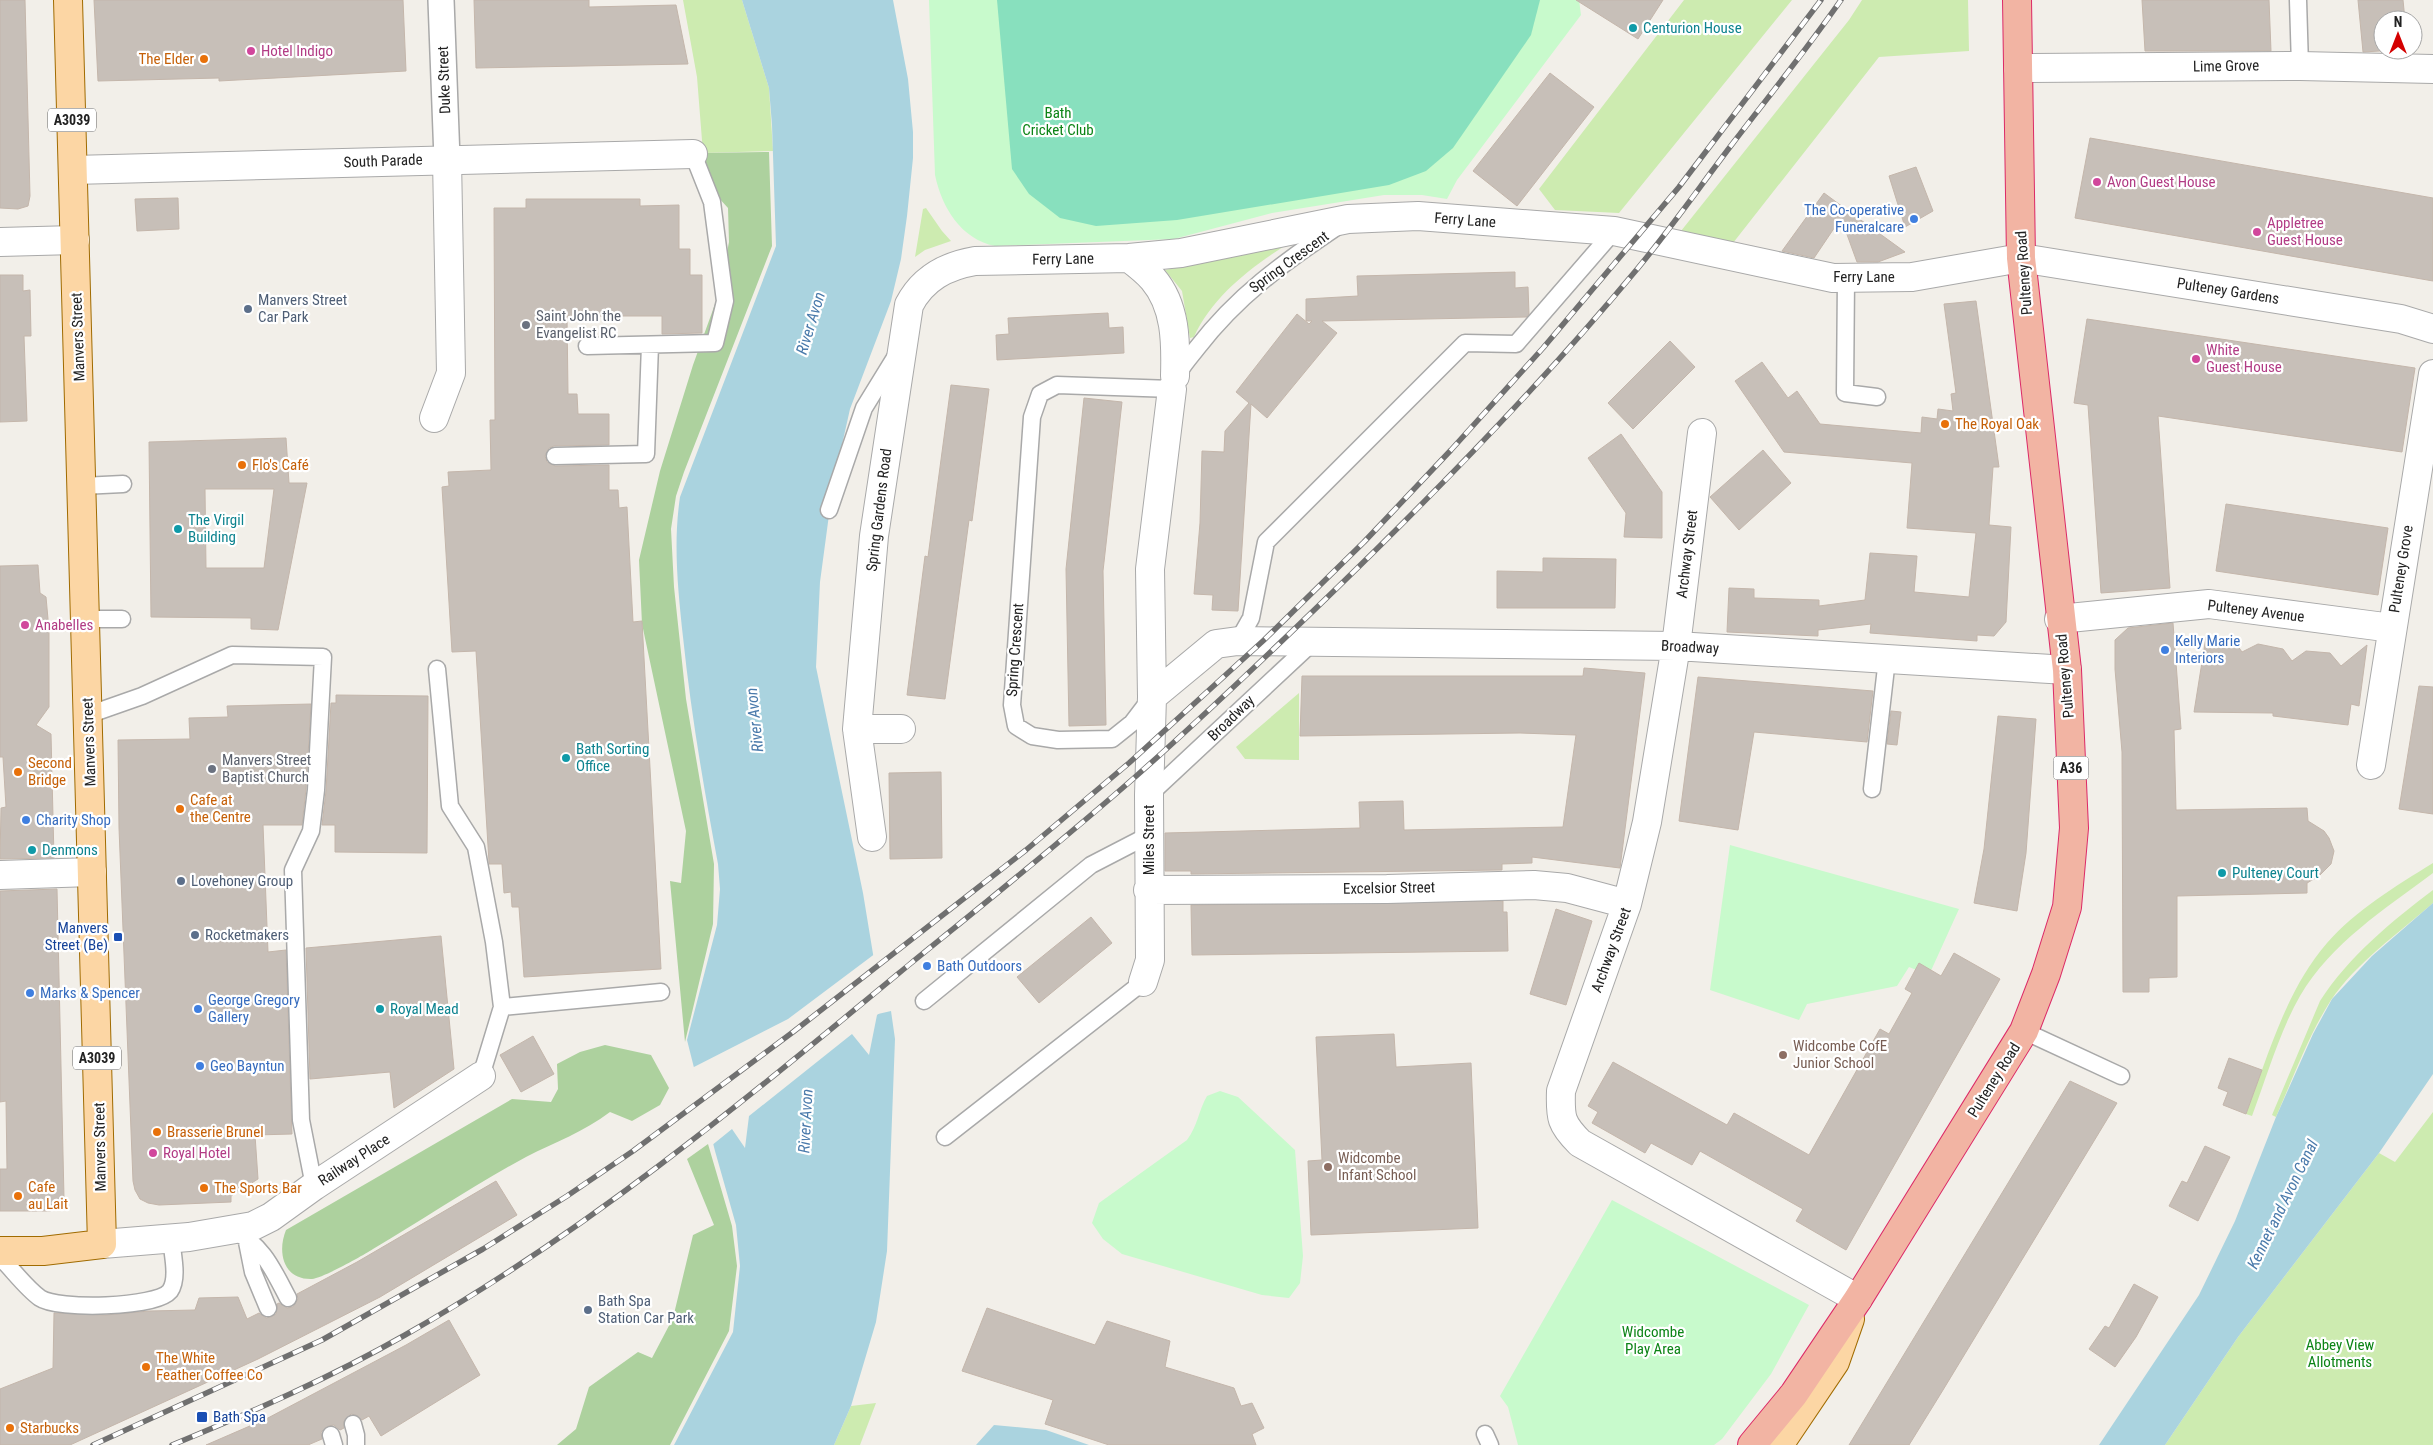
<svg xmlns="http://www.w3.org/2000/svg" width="2433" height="1445" viewBox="0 0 2433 1445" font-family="'Roboto Condensed',sans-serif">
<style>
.grass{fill:#cdebb0}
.forest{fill:#add19e}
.park{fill:#c8facc}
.pitch{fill:#88e0be}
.water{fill:#aad3df}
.pier{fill:#f2efe9}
.building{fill:#c7bfb8;stroke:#c4b6ab;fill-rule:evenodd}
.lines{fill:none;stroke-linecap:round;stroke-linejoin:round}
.service-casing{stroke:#a9a9a9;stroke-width:19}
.pedestrian-casing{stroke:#a9a9a9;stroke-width:28}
.minor-casing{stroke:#a9a9a9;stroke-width:30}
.primary-casing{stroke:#a06b00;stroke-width:30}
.trunk-casing{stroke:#dc2a67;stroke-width:30}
.service{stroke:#fff;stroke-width:16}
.pedestrian{stroke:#fff;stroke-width:25}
.minor{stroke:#fff;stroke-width:28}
.primary{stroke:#fcd6a4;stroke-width:28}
.trunk{stroke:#f2b4a3;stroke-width:28}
.rail-casing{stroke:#707070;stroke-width:5.5}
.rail{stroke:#fff;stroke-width:4;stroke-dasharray:11;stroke-linecap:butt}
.culture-dot{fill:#0f9aa8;stroke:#fff;stroke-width:2}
.hotel-dot{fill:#d1479c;stroke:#fff;stroke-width:2}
.food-dot{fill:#e8710a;stroke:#fff;stroke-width:2}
.shop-dot{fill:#3f7fe0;stroke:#fff;stroke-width:2}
.service-dot{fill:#5c6f8a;stroke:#fff;stroke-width:2}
.worship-dot{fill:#6b7280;stroke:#fff;stroke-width:2}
.transit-dot{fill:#1a4fb4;stroke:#fff;stroke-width:2}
.education-dot{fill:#8d6e63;stroke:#fff;stroke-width:2}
.labels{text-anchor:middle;stroke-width:4.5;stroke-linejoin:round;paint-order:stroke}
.shield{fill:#fff;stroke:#646464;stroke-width:1}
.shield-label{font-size:14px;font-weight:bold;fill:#222}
.culture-label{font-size:15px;fill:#0d838f;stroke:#fff;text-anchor:start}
.hotel-label{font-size:15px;fill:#b23c85;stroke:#fff;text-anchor:start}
.food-label{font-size:15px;fill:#c56008;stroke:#fff;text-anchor:start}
.street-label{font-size:15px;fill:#222;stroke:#fff}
.park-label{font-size:15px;fill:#0c8416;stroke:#fff}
.shop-label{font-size:15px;fill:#366cbe;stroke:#fff;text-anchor:start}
.service-label{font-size:15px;fill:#4e5e75;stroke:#fff;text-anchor:start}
.worship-label{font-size:15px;fill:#5b616d;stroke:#fff;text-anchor:start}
.transit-label{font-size:15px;fill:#164399;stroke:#fff;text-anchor:end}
.education-label{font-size:15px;fill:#785e54;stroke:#fff;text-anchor:start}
.water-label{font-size:16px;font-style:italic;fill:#4a7aab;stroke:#fff}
</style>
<rect width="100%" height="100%" fill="#f2efe9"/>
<path class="grass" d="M683,0H742L769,88L773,151L703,153L697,77Z
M1684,0H1792L1619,213L1555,210L1539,189Z
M1862,0H1968L1969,51L1879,57L1733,243L1677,236L1849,20Z
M926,208L942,231L951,241L925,250L915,257L923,209Z
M1286,245C1250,268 1212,297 1194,337L1190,338L1182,291L1165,270Z
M1299,693V760L1245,759L1236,747Z
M2433,863V873C2385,909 2331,943 2300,996C2279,1033 2267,1076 2252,1116L2246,1114C2268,1056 2286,990 2327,943C2356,910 2396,886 2433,863Z
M2433,890V903C2400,932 2356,963 2331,1000C2308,1036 2293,1078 2276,1117L2272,1115L2320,1001C2349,956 2391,922 2433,890Z
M2433,1112V1445H2165L2238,1337L2379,1153L2395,1162Z
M876,1403L860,1445H834L851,1406Z"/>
<path class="forest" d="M769,152L772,246L684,472L676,496L671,529L674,587L686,699L714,864L713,924L685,1042L670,881L681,883L686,831L642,624L639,560L660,471L693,365L719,293L729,242L728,208L718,197L702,185L703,153Z
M605,1045L651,1055L669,1088L660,1105L632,1121L610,1112C584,1132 555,1142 526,1157C474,1185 424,1219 373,1249C362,1256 323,1278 312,1279C283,1280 277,1252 286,1230L512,1099L551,1102L558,1089L557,1064L580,1052Z
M708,1144L732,1226L737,1266L729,1331L670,1445H557L576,1429L589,1387L638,1352L652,1358L673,1318L693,1235L714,1225L687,1159Z"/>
<path class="park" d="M929,0H1579L1581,15L1457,180L1447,199L1422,195H1384L1272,213L1174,239L995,246C961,239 942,208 935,175Z
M1730,845L1959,909L1929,975L1909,967L1897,986L1807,1004L1799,1020L1710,990Z
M1220,1091L1238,1097L1295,1150L1303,1256L1300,1283L1289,1298L1262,1295L1122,1254L1103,1239L1092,1223L1099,1203L1187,1140C1198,1125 1198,1112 1207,1096Z
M1612,1200L1809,1305L1771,1374L1722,1439L1714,1445H1518L1508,1407L1500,1396Z"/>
<path class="pitch" d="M997,0H1540L1531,35L1453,148L1426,171L1389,185L1177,220L1096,226L1060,218L1029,194L1012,169Z"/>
<path class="water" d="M742,0H893L908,79L913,132V158L907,216L901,259L891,301L850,409L833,485L820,582L816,667L863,893L874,960L878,1014L891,1011L895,1039L887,1251L876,1322L851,1406L834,1445H674L733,1332L740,1266L736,1225L715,1151L687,1040L717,925L720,889L718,864C704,789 691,714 683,637C678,590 673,544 680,497L776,246L772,125L769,88Z
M2433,903V1074L2379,1153L2238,1337L2165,1445H2099L2199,1295L2235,1221L2276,1117L2313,1034L2332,999L2372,956Z
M994,1425L1046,1430L1089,1445H976Z"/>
<path class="pier" d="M876,953L880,1011H882L877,1015L869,1055L852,1034L749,1116L745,1148L732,1129L711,1146L692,1068L788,1019Z"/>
<path class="building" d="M0,0H25L30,196L28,206L18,209L0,208Z
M94,0H403L406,71L219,81V78L98,81Z
M474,0H589V7L676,5L688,64L476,68Z
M1576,0H1663L1638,39Z
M2142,0H2269L2271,51H2145Z
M2358,0H2403L2405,20H2383V50H2397L2363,52Z
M1550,73L1594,107L1517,206L1473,171Z
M2090,138L2433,198V281L2075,218Z
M1916,167L1933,211L1905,227L1889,176Z
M1824,193L1847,210L1905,252L1878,262H1857L1841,218L1814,258L1782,251Z
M178,198L179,229L137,231L135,199Z
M526,199H640V206L679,205V249H690V275H702V333L662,334V316H567L568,394H577L578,414H609V445L554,446L549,448L545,456L547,462L555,466L609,465V490H618L619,508L627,507L633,622L642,621L661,969L524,977L519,907H512L511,892L504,893L502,864H489V862L476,651L452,652L442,487L449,486L448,472L491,470L490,420H495L494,208H526Z
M1515,272V288L1528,287L1529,314L1527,317L1322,321L1337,333L1267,418L1251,404L1238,611L1212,610L1213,595L1194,594L1200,523L1202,451L1224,452L1225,431L1249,403L1236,392L1297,314L1309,324L1312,321H1306V299L1358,296L1357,276Z
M0,275H23V291L30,290L31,336H24L27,421L0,422Z
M1976,301L1999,467H1993L1989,525L2011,527L2006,622L1994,636L1977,635V641L1870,633L1871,624L1818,630V636L1727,632L1729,588L1754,589V598L1819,600V606L1865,600L1870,553L1917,556L1914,592L1969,597L1976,533L1907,528L1912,463L1784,452L1735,381L1762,362L1788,398L1797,391L1820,424L1921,433L1922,417L1937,419L1938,409L1953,411L1951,394L1956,393L1944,304Z
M1108,313L1109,328L1123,327L1124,353L997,360L996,335L1009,334L1008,318Z
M2087,319L2415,368L2402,452L2158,416L2170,588L2101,593L2088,405L2074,403Z
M1670,341L1695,367L1633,429L1608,403Z
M951,385L989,389L972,521L969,520L945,699L907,695L925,556L928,557Z
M1084,398L1122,402L1103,571L1106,725L1069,726L1066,569Z
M1621,434L1662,492V538L1624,537L1626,513L1588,458Z
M286,438L289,483H307L278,630L251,629V618L151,617L149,442ZM205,489H274L264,568H206Z
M1763,450L1791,483L1739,530L1710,497Z
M2226,504L2388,528L2378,595L2216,571Z
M1543,558L1616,559L1615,608H1497V571L1543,572Z
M38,565L40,593L46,597L49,630V707L36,725L51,734L54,858L0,859L1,808L6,807L3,757H0V566Z
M2173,623L2181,729L2174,730L2176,810L2307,808L2308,821L2324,831L2329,838L2334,851L2331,864L2319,876L2307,883V893L2177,896V977L2149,978V992H2123L2122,752L2115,669V640L2128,628Z
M2206,637L2235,642L2242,652L2258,644L2283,649L2292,661L2306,651L2330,653L2341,666L2367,645L2359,706L2351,704L2348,725L2273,716V713L2194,712Z
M1584,668L1645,673L1620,868L1532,857V863L1502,864V870L1191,874V871H1165V833L1360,828L1359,802L1403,801L1404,830L1563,827L1576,735L1520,733L1300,736L1302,676H1583Z
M1698,677L1873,691L1867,742L1754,732L1738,830L1679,821Z
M2419,686L2433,687V814L2399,809Z
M336,695L428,696L427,853L335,852V825H322L326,791L331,703H336Z
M311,704L306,789L302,825H263L268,952L286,950L292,1134L255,1135L258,1179L231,1196V1202L159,1205L148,1203L140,1199L135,1190L133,1181L119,828L118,740L190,739L189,718L228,717L227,706Z
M1891,711L1901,712L1897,745L1887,744Z
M1998,716L2036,719L2026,853L2017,911L1974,903L1984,849Z
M941,772L942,858L890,859L889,773Z
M57,889L64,1198L58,1208L50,1211H0V1169H7L6,1101L0,1102V891Z
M1503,901V912H1507L1508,951L1192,955L1191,905Z
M1556,909L1592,921L1566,1005L1530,994Z
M1091,917L1112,943L1039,1003L1017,977Z
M441,936L454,1069L394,1108L390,1072L310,1079L306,948Z
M1954,953L2000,979L1846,1250L1796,1221L1803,1209L1700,1151L1692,1165L1651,1143L1645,1153L1592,1123L1598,1112L1588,1106L1613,1062L1727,1125L1734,1113L1809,1155L1880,1029L1889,1034L1912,993L1905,989L1919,963L1941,976Z
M1394,1034L1396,1067L1471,1063L1478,1228L1311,1235L1308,1161L1322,1160L1316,1037Z
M533,1036L554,1074L521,1092L500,1055Z
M2229,1058L2262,1070L2246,1114L2223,1105L2228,1092L2218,1088Z
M2070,1081L2117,1103L1943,1390L1909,1445H1849Z
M2205,1146L2230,1157L2198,1221L2169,1206L2182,1181L2187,1183Z
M496,1181L517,1215L380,1297L258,1359L70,1445H0V1389L53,1368L54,1313L106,1315L149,1311L195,1310L199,1298L238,1297L247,1319L259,1313L266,1318L271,1317L276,1314L277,1304L279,1303L287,1308L293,1307L298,1299L297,1294L357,1262Z
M2134,1284L2158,1297L2136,1337L2115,1367L2089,1349L2105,1326L2109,1328Z
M987,1308L1095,1345L1107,1321L1170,1341L1165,1367L1234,1388L1241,1406L1252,1403L1264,1428L1252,1434L1256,1445H1109L1045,1424L1053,1400L962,1371Z
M449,1320L480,1375L381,1436L369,1416L362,1420L356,1415L351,1414L344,1421V1428L340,1430L334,1425L328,1426L321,1432L322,1439L308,1445H206L266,1419L406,1345Z"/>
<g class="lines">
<g class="service-casing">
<path id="service" d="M2298,0L2300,66
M1846,278L1845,393L1877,397
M587,346L715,343L725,301L712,202L693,154
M555,456L646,454L650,345
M82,486L123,484
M829,510L864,408L896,356
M86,619H122
M1238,641L1251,618L1266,542L1465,343L1516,344L1614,231
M437,669L450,806L476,847L494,942L502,1007
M1151,698L1132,723L1112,739L1058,740L1032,736L1016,726L1012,705L1032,417L1040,394L1057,385L1172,389C1176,372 1187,361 1197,348C1238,295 1283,263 1338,226
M88,715L142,696L232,655L323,657L316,790L311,831L293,870L301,1120L314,1186
M1872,789L1887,659
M1149,795L1313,642
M924,1001L1091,865L1149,835
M2024,1031L2121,1076
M481,1076L502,1007L661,992
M945,1137L1143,982
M233,1230C264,1247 272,1268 288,1298
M246,1237L253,1272L268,1308
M0,1257C13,1270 26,1288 40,1298C57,1310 156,1308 170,1291C179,1278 172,1253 171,1238
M353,1424L356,1435V1445
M1485,1434L1490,1445
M331,1435L334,1445"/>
</g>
<g class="pedestrian-casing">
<path id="pedestrian" d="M441,0L447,159"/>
</g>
<g class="minor-casing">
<path id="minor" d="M2018,68L2300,66L2433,69
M73,170L693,154
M0,242L75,240
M1129,258C1137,264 1146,271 1153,279C1176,306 1176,342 1175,376
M434,418L451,373L447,159
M1702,433L1676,646L1647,822L1627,904L1561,1091C1560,1118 1561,1124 1580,1143L1858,1299
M2059,619L2209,604L2392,628
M1152,697L1216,644L1238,641L1676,646L2067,670
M857,729H901
M2371,765L2433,374
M872,837L857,729L874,536L909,305C923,278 946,266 975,261L1129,258L1181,253L1348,219L1418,216L1614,231L1833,278L1912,277L2021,258L2401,319L2433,329
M0,875L92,872
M1148,890L1387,889L1534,885L1567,888L1627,904
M1143,982L1150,960L1149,795L1152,697L1150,569L1172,389
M102,1244L189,1237L253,1226L271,1217L314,1186L481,1076"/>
</g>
<g class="primary-casing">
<path id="primary" d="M0,1251H43L102,1244L68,0
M1779,1445L1835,1362L1850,1319"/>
</g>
<g class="trunk-casing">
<path id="trunk" d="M1752,1445L1794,1394L1858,1299L2024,1031L2046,974L2067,907L2074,828L2067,670L2021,258L2017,0"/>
</g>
<use href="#service" class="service"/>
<use href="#pedestrian" class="pedestrian"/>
<use href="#minor" class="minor"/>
<use href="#primary" class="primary"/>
<use href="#trunk" class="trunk"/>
<g class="rail-casing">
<path id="rail" d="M93,1445L322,1340L483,1249L567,1196L633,1151L793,1032L1026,850L1129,763L1264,640L1364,542L1451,450L1543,348L1679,187L1821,0
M172,1445C252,1412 330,1378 405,1335C587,1232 749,1097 910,964C985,903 1061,842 1134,778C1204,716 1272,651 1339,586C1443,485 1545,380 1638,268C1671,228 1701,185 1733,143C1769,96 1807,49 1841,0"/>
</g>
<use href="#rail" class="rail"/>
</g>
<g class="culture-dot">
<circle cx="1633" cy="28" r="5"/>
<circle cx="178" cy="529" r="5"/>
<circle cx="566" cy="758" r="5"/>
<circle cx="32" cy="850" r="5"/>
<circle cx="2222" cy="873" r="5"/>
<circle cx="380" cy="1009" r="5"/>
</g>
<g class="hotel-dot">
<circle cx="251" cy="51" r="5"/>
<circle cx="2097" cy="182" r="5"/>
<circle cx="2257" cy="232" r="5"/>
<circle cx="2196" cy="359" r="5"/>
<circle cx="25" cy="625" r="5"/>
<circle cx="153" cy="1153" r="5"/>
</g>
<g class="food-dot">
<circle cx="204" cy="59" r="5"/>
<circle cx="1945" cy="424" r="5"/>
<circle cx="242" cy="465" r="5"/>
<circle cx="18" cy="772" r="5"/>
<circle cx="180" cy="809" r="5"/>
<circle cx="157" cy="1132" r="5"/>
<circle cx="204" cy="1188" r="5"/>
<circle cx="18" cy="1196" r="5"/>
<circle cx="146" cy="1367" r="5"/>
<circle cx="10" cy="1428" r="5"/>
</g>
<g class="shop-dot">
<circle cx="1914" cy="219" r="5"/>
<circle cx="2165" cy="650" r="5"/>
<circle cx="26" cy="820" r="5"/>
<circle cx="927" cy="966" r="5"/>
<circle cx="30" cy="993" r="5"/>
<circle cx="198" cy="1009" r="5"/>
<circle cx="200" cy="1066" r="5"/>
</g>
<g class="service-dot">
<circle cx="248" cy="309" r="5"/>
<circle cx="181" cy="881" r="5"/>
<circle cx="195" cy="935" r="5"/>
<circle cx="588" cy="1310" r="5"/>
</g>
<g class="worship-dot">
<circle cx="526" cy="325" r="5"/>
<circle cx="212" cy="769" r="5"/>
</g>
<g class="transit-dot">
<rect x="113" y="932" width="10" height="10" rx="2.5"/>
<rect x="196" y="1411" width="12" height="12" rx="2.5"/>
</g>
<g class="education-dot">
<circle cx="1783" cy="1055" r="5"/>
<circle cx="1328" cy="1167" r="5"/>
</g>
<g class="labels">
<g class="shield">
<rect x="48" y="108.5" width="48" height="23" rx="4"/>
<rect x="2053.5" y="756.5" width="35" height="23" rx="4"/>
<rect x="73" y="1046.5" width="48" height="23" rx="4"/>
</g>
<g class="shield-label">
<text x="72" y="125">A3039</text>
<text x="2071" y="773">A36</text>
<text x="97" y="1063">A3039</text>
</g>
<g class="culture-label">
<text x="1643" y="33">Centurion House</text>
<text x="188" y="525">The Virgil<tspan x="188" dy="17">Building</tspan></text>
<text x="576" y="754">Bath Sorting<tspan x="576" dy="17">Office</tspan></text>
<text x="42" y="855">Denmons</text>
<text x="2232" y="878">Pulteney Court</text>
<text x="390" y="1014">Royal Mead</text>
</g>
<g class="hotel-label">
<text x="261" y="56">Hotel Indigo</text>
<text x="2107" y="187">Avon Guest House</text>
<text x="2267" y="228">Appletree<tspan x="2267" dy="17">Guest House</tspan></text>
<text x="2206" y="355">White<tspan x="2206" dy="17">Guest House</tspan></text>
<text x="35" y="630">Anabelles</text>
<text x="163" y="1158">Royal Hotel</text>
</g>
<g class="food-label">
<text x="194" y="64" text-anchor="end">The Elder</text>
<text x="1955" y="429">The Royal Oak</text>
<text x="252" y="470">Flo's Café</text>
<text x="28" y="768">Second<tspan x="28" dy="17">Bridge</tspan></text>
<text x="190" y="805">Cafe at<tspan x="190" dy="17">the Centre</tspan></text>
<text x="167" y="1137">Brasserie Brunel</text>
<text x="28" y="1192">Cafe<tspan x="28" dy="17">au Lait</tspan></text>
<text x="214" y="1193">The Sports Bar</text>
<text x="156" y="1363">The White<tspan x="156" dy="17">Feather Coffee Co</tspan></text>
<text x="20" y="1433">Starbucks</text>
</g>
<g class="street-label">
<text transform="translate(2226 66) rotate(-1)" y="5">Lime Grove</text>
<text transform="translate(444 80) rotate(-92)" y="5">Duke Street</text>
<text transform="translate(383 161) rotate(-2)" y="5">South Parade</text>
<text transform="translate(1465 220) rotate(4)" y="5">Ferry Lane</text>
<text transform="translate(1063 259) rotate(-1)" y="5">Ferry Lane</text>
<text transform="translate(1289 262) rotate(-36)" y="5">Spring Crescent</text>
<text transform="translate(2024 273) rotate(-94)" y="5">Pulteney Road</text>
<text x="1864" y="282">Ferry Lane</text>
<text transform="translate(2228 291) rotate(9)" y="5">Pulteney Gardens</text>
<text transform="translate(78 337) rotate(-92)" y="5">Manvers Street</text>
<text transform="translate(879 510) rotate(-83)" y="5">Spring Gardens Road</text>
<text transform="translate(1687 554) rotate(-83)" y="5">Archway Street</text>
<text transform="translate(2401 569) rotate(-81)" y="5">Pulteney Grove</text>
<text transform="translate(2256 611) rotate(7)" y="5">Pulteney Avenue</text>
<text transform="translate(1690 647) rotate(3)" y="5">Broadway</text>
<text transform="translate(1015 650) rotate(-86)" y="5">Spring Crescent</text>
<text transform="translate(2065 676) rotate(-95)" y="5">Pulteney Road</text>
<text transform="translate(1231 718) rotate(-44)" y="5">Broadway</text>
<text transform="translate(89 742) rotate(-92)" y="5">Manvers Street</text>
<text transform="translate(1149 840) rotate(-90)" y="5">Miles Street</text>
<text transform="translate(1389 888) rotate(-1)" y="5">Excelsior Street</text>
<text transform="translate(1611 950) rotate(-70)" y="5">Archway Street</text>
<text transform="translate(1994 1080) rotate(-58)" y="5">Pulteney Road</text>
<text transform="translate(100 1147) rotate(-91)" y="5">Manvers Street</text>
<text transform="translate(354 1160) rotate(-33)" y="5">Railway Place</text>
</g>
<g class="park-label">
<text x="1058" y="118">Bath<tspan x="1058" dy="17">Cricket Club</tspan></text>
<text x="1653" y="1337">Widcombe<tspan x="1653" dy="17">Play Area</tspan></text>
<text x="2340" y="1350">Abbey View<tspan x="2340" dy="17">Allotments</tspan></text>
</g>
<g class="shop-label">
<text x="1904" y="215" text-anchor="end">The Co-operative<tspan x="1904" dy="17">Funeralcare</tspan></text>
<text x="2175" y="646">Kelly Marie<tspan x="2175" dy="17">Interiors</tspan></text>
<text x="36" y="825">Charity Shop</text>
<text x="937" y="971">Bath Outdoors</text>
<text x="40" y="998">Marks &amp; Spencer</text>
<text x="208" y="1005">George Gregory<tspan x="208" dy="17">Gallery</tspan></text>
<text x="210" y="1071">Geo Bayntun</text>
</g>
<g class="service-label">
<text x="258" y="305">Manvers Street<tspan x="258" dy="17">Car Park</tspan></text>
<text x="191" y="886">Lovehoney Group</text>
<text x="205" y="940">Rocketmakers</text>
<text x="598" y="1306">Bath Spa<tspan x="598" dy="17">Station Car Park</tspan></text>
</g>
<g class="worship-label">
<text x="536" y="321">Saint John the<tspan x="536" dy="17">Evangelist RC</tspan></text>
<text x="222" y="765">Manvers Street<tspan x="222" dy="17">Baptist Church</tspan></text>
</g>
<g class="transit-label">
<text x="108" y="933">Manvers<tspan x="108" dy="17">Street (Be)</tspan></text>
<text x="213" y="1422" text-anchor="start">Bath Spa</text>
</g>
<g class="education-label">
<text x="1793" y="1051">Widcombe CofE<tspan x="1793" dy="17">Junior School</tspan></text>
<text x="1338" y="1163">Widcombe<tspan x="1338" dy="17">Infant School</tspan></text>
</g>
<g class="water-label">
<text transform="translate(810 323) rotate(-73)" y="6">River Avon</text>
<text transform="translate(754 720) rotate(-96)" y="6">River Avon</text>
<text transform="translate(805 1121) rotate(-87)" y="6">River Avon</text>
<text transform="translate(2282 1204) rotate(-64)" y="6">Kennet and Avon Canal</text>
</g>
</g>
<g transform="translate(2398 35)"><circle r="24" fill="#ffffff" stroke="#a7a7a7"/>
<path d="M0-4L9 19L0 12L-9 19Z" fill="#d40000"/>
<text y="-8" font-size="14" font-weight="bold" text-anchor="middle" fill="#222222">N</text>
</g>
</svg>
